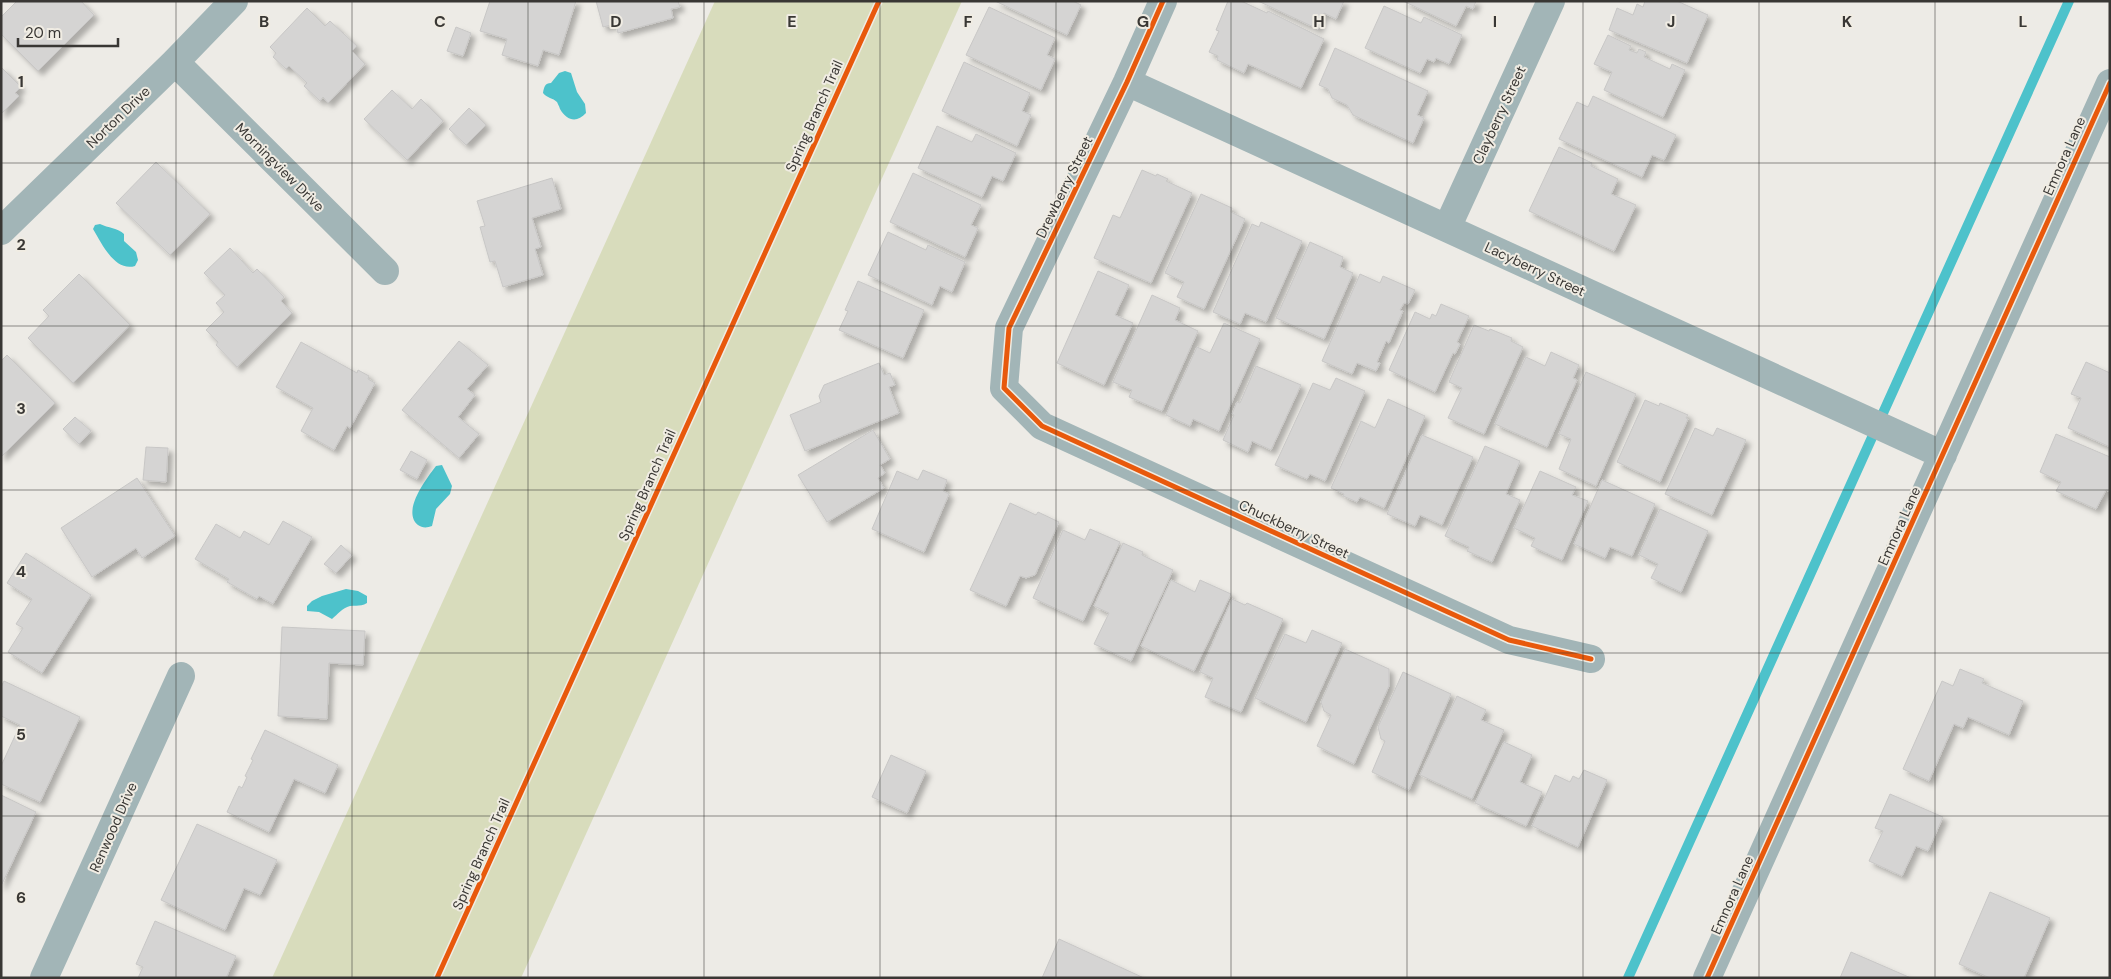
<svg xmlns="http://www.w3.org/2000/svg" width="2111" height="979" viewBox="0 0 2111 979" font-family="'DM Sans',sans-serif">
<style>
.green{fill:#d8dcbc}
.water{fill:#4dc2cb}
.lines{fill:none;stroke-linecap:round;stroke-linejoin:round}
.stream{stroke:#4dc2cb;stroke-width:10}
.building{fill:#d5d4d3;stroke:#c8c7c6;filter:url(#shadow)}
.minor{stroke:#a2b5b7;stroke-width:28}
.cycleway-casing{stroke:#f0ece3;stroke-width:8}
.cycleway{stroke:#e8590c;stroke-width:5}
.grid{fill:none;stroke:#393734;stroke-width:1;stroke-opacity:0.55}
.labels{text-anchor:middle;stroke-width:4;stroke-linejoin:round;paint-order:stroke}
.street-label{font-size:14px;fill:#393734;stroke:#f0ece3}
.grid-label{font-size:16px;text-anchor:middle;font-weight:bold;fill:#393734;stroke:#f0ece3;stroke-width:4;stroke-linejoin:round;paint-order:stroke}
</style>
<defs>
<filter id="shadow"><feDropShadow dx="4.5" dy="4.5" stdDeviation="2.5" flood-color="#0004"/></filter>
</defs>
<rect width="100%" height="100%" fill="#edebe6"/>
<path class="green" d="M715,1H962L521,978H272Z"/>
<path class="water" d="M565,71L571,73L577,92L585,104L586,113C577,123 567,121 560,109C560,108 557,102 557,102C553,98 547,98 543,93C544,87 545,83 551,83L559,73Z
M100,224C108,228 118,228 124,234V241L136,252L138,260L135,266C115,272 102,244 93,229L95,225Z
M442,465L452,486L450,494L436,509L432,526C427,528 422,528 418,525C401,511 427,478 436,466Z
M346,589L358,591L367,596V603C361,607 357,605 350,606C342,608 338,614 332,619L319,612L307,611V606L312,601L322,596Z"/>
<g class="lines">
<path class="stream" d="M1628,978L2069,1"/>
</g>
<path class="building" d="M17,1H81L94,15L38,71L1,34V17Z
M490,1H576L559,55L543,50L538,66L502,55L507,39L480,31Z
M596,1H678L680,7L671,9L673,18L618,33L616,24L603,27Z
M995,1H1073L1081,5L1067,35Z
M1228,1H1241L1267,13L1268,11L1324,39L1301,88L1248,64L1244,73L1217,60L1218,56L1209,52L1219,31L1216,30Z
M1258,1H1344L1336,19L1324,13L1318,29Z
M1403,1H1476L1473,9L1466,6L1456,26Z
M1645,1H1677L1708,15L1687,63L1609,30L1617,8L1633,15L1637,4L1643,7Z
M1384,6L1421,23L1424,17L1462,35L1449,64L1436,58L1434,62L1427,59L1420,73L1365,48Z
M989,7L1055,38L1047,55L1055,59L1041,90L966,55Z
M307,8L325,26L330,21L357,46L352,51L365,64L328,103L323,97L320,101L304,86L307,83L289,66L286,69L273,57L276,53L270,47Z
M456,27L471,33L463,56L447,51Z
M1608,35L1631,46L1629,50L1637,53L1639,49L1646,52L1644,57L1670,69L1672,64L1685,70L1663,117L1604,90L1612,72L1594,64Z
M1335,48L1428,91L1417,115L1424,118L1413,143L1353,115L1347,105L1332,98L1328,89L1319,85Z
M964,62L1030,93L1022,111L1031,115L1017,146L942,111Z
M1,67L21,87L15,93L19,96L1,114Z
M392,90L412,109L421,99L443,121L407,160L364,119Z
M1593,96L1676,135L1664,160L1652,155L1642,177L1559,139L1577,102L1588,107Z
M469,108L486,125L466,145L449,129Z
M937,126L972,142L976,134L1016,153L1003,181L992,176L982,197L918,168Z
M1559,147L1592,163L1591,166L1618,179L1611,194L1636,205L1614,251L1529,211Z
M156,162L210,214L170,255L116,203Z
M1142,170L1156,176L1157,174L1168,179L1166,181L1192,193L1151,283L1094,258L1113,215L1120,218Z
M913,173L981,205L971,225L978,228L965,257L890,222Z
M552,178L561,209L532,218L541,247L535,249L543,275L503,287L495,261L490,262L480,227L485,226L477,201Z
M1201,194L1232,208L1231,212L1245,219L1204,309L1177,297L1184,282L1165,273Z
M1261,222L1302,241L1266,322L1245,313L1240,324L1213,312L1252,224L1259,227Z
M888,232L926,250L928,245L965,262L952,292L940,286L932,305L868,275Z
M1310,242L1343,257L1340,267L1353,273L1324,339L1276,318Z
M230,248L253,273L257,269L284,297L281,301L292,313L237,367L216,345L218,342L206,330L224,312L216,303L225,295L204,273Z
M1098,271L1129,285L1115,315L1133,323L1104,385L1057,363Z
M79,274L130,325L73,383L28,338L49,316L43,310Z
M1360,274L1380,283L1383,276L1415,290L1408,304L1404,303L1400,310L1403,311L1389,343L1386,341L1377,362L1380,363L1376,371L1357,363L1352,374L1322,361Z
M858,281L924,310L903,358L839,330L848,311L845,310Z
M1152,295L1180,308L1175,320L1198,331L1162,411L1129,397L1132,390L1113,382Z
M1441,304L1469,316L1457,342L1460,344L1455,354L1453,353L1435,392L1389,370L1415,312L1430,319L1432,314L1436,316Z
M1224,323L1260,339L1219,431L1193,419L1190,426L1166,415L1197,347L1210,353Z
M1474,325L1489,331L1490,329L1512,338L1511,341L1523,347L1484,434L1448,418L1462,388L1449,382Z
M459,341L488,365L467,389L475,395L458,417L479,434L459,458L402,410Z
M301,342L357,373L358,370L369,376L368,379L375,383L350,428L347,426L334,450L301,431L313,408L276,387Z
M1551,352L1579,365L1573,378L1577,380L1547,447L1495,424L1526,357L1545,366Z
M7,355L55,403L1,457V361Z
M2086,362L2110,373V447L2068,428L2081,398L2071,394Z
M879,363L884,375L890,373L895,385L889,387L899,413L805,451L790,415L821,402L819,396L824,385Z
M1256,366L1301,385L1271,450L1252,441L1248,452L1223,440L1234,415L1232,414L1237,402L1240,403Z
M1586,372L1636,394L1596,486L1559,469L1571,439L1559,434Z
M1336,378L1365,391L1325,481L1310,474L1307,479L1275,465L1313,383L1330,390Z
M1388,399L1425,416L1384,508L1360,497L1357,502L1343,496L1344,494L1331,488L1361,421L1375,428Z
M1645,400L1659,406L1660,403L1688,415L1686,418L1688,419L1660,482L1617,462Z
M75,417L91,431L79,444L63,429Z
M1695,428L1713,436L1717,428L1746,440L1712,515L1665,494Z
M873,430L890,459L880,465L885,473L878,478L884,488L827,522L798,475Z
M2056,434L2110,457V492L2106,490L2096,509L2056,491L2061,482L2040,472Z
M1422,435L1473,457L1442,525L1420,515L1415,526L1387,514Z
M1485,446L1520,461L1506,494L1520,500L1492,562L1467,551L1469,547L1445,536Z
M146,447L168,448L166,482L143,480Z
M411,451L427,460L417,479L400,470Z
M923,470L947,480L943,491L949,494L924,552L872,529L897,471L918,480Z
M1540,471L1576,487L1572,495L1588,501L1562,560L1531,546L1535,538L1514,528Z
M137,478L175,536L142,558L136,548L92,577L61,528Z
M1602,480L1655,504L1632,556L1610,547L1605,558L1574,544Z
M1010,503L1036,515L1038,512L1059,522L1035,575L1026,578L1020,576L1006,606L970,590Z
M1660,509L1708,531L1681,592L1651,578L1658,564L1639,555Z
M283,521L312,537L273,604L259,596L257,599L227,582L229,579L195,559L216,524L240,538L244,531L269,545Z
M1090,529L1120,542L1083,621L1033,598L1063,530L1085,540Z
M1123,543L1143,552L1142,555L1173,570L1131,661L1094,644L1109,613L1094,606Z
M341,545L352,555L336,573L324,564Z
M26,553L91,595L42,673L8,652L23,628L16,624L32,599L7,583Z
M1171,580L1195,592L1200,580L1231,594L1194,671L1141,646Z
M1232,599L1245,605L1247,603L1283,619L1241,712L1205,697L1213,678L1200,672Z
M282,627L365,631L363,665L329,663L327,719L278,716Z
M1312,630L1342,643L1306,722L1255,698L1285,634L1306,643Z
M1345,649L1389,669V686L1354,764L1317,746L1331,715L1324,711L1321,702Z
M1960,669L1984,679L1982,683L2023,701L2009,735L1968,717L1963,728L1954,724L1929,781L1903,769L1942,681L1953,686Z
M1403,672L1451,694L1409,790L1372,772L1385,741L1381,739L1378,727Z
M4,681L80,717L40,802L1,784V766L20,725L1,716V687Z
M1457,696L1486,710L1481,720L1504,730L1472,799L1420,775Z
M265,730L338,765L325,793L294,779L269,832L227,812L239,786L242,788L247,777L245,776L253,760L251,759Z
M1504,742L1532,755L1520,782L1542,792L1526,826L1475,803Z
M891,755L926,771L907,813L872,797Z
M1584,770L1607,780L1578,847L1532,826L1555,775L1570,782L1573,776L1579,779Z
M1890,794L1943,817L1928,851L1916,846L1902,876L1869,861L1883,831L1875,828Z
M1,795L36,812L1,886Z
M197,824L277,860L260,895L244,888L225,930L161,900Z
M1990,892L2050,918L2024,978H1990L1959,964Z
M155,921L236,956L226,978H138L143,967L136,964Z
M1059,939L1144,978H1042Z
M1851,952L1911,978H1840Z"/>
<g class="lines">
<path class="minor" d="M1163,1L1127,82L1009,328L1004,388L1042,426L1509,640L1591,659
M175,62L385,271
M1127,82L1943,455
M1447,228L1551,1
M1,231L175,62L234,1
M44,978L181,676
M1707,978L2110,83"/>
<g class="cycleway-casing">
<path id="cycleway" d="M1163,1L1127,82L1009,328L1004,388L1042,426L1509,640L1591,659
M437,978L879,1
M1707,978L2110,83"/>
</g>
<use href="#cycleway" class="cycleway"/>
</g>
<path class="grid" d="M176,1V978M352,1V978M528,1V978M704,1V978M880,1V978M1056,1V978M1231,1V978M1407,1V978M1583,1V978M1759,1V978M1935,1V978M1,163H2110M1,326H2110M1,490H2110M1,653H2110M1,816H2110"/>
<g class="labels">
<g class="street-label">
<text transform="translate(1499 115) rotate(-65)" y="5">Clayberry Street</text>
<text transform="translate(814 116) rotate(-66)" y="5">Spring Branch Trail</text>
<text transform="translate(118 117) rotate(-44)" y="5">Norton Drive</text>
<text transform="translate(2064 156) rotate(-66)" y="5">Emnora Lane</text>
<text transform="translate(280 167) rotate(45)" y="5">Morningview Drive</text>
<text transform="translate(1064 187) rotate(-64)" y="5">Drewberry Street</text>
<text transform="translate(1535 269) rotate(25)" y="5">Lacyberry Street</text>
<text transform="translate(647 485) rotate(-66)" y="5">Spring Branch Trail</text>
<text transform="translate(1899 526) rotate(-66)" y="5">Emnora Lane</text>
<text transform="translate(1294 529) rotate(25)" y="5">Chuckberry Street</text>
<text transform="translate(113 827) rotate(-66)" y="5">Renwood Drive</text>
<text transform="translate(481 854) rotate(-66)" y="5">Spring Branch Trail</text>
<text transform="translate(1732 895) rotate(-66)" y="5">Emnora Lane</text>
</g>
</g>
<g class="grid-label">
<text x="264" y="27">B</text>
<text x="440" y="27">C</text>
<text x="616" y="27">D</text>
<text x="792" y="27">E</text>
<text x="968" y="27">F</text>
<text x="1143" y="27">G</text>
<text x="1319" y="27">H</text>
<text x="1495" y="27">I</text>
<text x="1671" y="27">J</text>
<text x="1847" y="27">K</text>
<text x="2023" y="27">L</text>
<text x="21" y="87">1</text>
<text x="21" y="250">2</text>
<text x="21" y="414">3</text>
<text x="21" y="577">4</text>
<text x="21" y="740">5</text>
<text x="21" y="903">6</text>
</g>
<rect width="2111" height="979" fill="none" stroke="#393734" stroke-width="5"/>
<path d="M18 38v8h100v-8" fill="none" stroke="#393734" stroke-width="2.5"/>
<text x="25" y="38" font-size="15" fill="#393734" stroke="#f0ece3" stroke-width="4" paint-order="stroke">20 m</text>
</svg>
